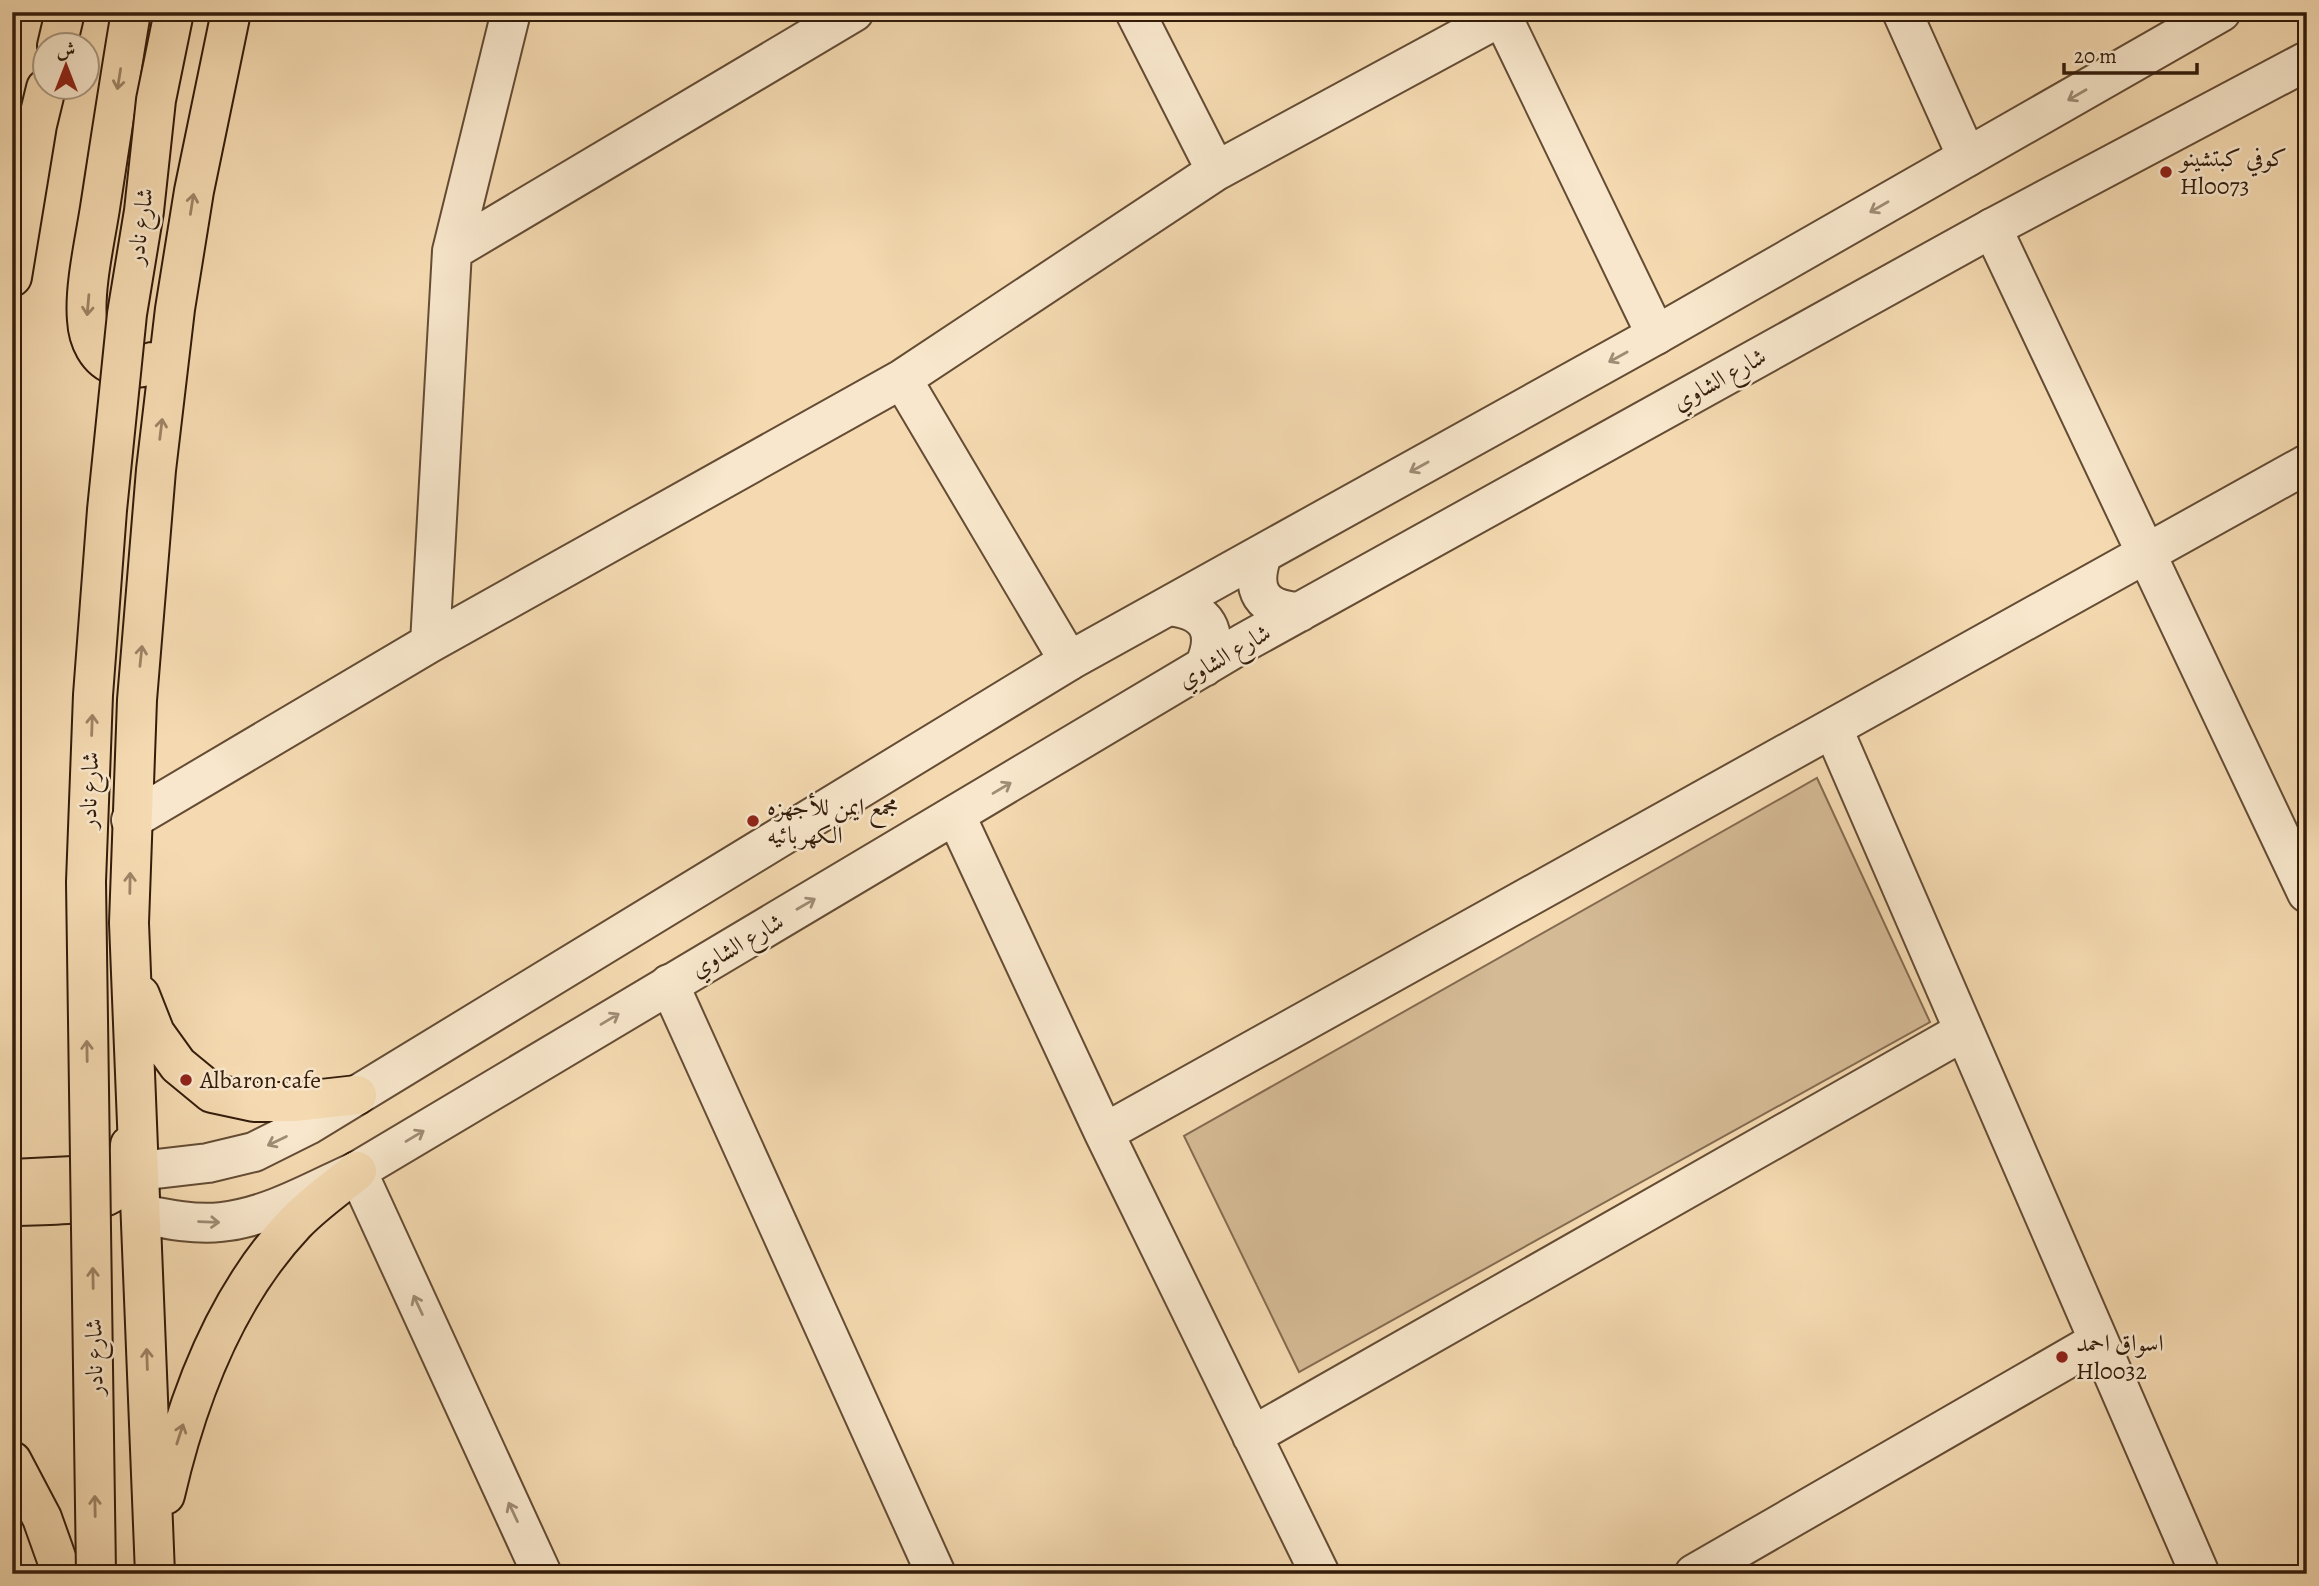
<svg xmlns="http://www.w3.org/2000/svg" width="2319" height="1586" viewBox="0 0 2319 1586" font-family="Alegreya,Amiri,serif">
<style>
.green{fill:#d4ba95;stroke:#846b50;stroke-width:2}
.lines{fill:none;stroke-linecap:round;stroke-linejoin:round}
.minor-casing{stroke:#644c34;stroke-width:42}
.tertiary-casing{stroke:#644c34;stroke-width:42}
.primary-casing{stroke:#331c0b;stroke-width:42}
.minor{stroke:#f8e7cc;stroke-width:38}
.tertiary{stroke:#f8e7cc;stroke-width:38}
.primary{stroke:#f5dab1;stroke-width:38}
.primary-bridge-casing{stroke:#331c0b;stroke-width:42;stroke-linecap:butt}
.primary-bridge{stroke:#f5dab1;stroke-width:38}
.oneway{stroke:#9e8466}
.oneway2{stroke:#9f8c75}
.poi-dot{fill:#8f2418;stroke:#f8e7cc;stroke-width:2.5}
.labels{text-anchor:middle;stroke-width:5;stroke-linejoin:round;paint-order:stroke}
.poi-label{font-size:24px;fill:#331c0b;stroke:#f8e7cc;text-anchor:start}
.street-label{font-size:24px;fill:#331c0b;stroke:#f8e7cc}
</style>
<rect width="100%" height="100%" fill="#f5dab1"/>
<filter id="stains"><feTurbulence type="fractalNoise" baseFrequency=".00286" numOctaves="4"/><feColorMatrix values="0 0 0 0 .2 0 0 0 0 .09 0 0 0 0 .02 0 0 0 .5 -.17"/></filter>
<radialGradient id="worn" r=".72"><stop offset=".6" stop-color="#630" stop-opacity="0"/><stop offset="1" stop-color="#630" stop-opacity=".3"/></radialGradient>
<path class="green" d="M1817,778L1930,1022L1299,1372L1184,1136Z"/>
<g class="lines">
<g class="minor-casing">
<path id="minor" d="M1135,12L1216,171
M1500,12L1656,335
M1902,12L1967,157
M1992,228L2307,893
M452,251L854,12
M902,379L1069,661
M430,643L452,251L511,12
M1833,729L2200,1574
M956,816L1104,1133L1320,1574
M131,820L430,643L902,379L1216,171L1502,16
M669,984L936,1574
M1104,1133L2307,464
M357,1171L542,1574
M1252,1436L1964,1031
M1694,1574L2098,1341"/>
</g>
<g class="tertiary-casing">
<path id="tertiary" d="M1262,555C1250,590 1261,610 1300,612
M1168,606C1208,610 1220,631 1204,667
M139,1171L208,1163L254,1152L308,1125L1069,661L1656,335L2221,12
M141,1214C166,1219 195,1225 221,1222C269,1217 313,1191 357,1171L1245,642L1992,228L2307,61"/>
</g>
<g class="primary-casing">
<path id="primary" d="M131,12C120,77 110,143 100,208C95,240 84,288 87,320C88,339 97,360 117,366C128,369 143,370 152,362
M57,46L65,12
M12,277L37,125L46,88
M140,995L155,1033L178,1065L212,1093L254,1102H294L357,1095
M12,1179L94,1175
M12,1206C35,1205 99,1207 114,1191C125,1179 128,1161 130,1145
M12,1461L42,1518L62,1574
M165,1495C187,1399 226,1296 295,1223C313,1204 336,1188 357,1171
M155,1574L129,923L137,700L156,470L175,309L194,191L231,12"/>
</g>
<use href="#minor" class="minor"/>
<use href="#tertiary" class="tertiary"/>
<use href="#primary" class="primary"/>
<g class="primary-bridge-casing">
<path id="primary-bridge" d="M96,1574L86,882L93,695L107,510L127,314L144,211L156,100L174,12"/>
</g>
<use href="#primary-bridge" class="primary-bridge"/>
</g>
<defs><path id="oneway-shaft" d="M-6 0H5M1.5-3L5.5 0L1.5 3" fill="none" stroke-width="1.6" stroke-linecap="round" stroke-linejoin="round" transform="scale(1.75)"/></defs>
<g class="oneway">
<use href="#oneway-shaft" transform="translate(119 79) rotate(99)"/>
<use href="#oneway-shaft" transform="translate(192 204) rotate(-81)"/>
<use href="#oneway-shaft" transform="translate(88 305) rotate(95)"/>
<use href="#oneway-shaft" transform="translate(161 429) rotate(-83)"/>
<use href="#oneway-shaft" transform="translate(141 656) rotate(-84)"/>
<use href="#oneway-shaft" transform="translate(92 725) rotate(-88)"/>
<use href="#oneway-shaft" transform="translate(130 883) rotate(-89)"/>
<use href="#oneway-shaft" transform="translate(87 1051) rotate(-91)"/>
<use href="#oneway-shaft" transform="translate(93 1278) rotate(-91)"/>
<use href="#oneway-shaft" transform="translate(147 1359) rotate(-92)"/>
<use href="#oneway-shaft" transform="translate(180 1434) rotate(-72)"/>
<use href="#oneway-shaft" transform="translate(95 1506) rotate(-91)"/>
</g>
<g class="oneway2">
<use href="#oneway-shaft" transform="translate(2077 95) rotate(150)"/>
<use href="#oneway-shaft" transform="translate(1879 207) rotate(150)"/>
<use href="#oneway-shaft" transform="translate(1618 357) rotate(151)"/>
<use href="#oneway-shaft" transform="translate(1419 467) rotate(151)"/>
<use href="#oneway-shaft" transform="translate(1002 788) rotate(-31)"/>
<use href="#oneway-shaft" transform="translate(806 904) rotate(-30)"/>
<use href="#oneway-shaft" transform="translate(610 1019) rotate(-31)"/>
<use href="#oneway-shaft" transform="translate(415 1136) rotate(-31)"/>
<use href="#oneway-shaft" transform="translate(277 1141) rotate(154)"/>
<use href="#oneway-shaft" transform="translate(209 1222) rotate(2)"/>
<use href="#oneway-shaft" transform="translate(418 1305) rotate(-115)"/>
<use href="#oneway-shaft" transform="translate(513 1512) rotate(-115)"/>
</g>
<g class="poi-dot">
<circle cx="2166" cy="172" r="7"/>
<circle cx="753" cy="821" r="7"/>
<circle cx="186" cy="1080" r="7"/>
<circle cx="2062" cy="1357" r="7"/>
</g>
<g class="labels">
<g class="poi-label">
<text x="2180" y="166">كوفي كبتشينو<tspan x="2180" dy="28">Hl0073</tspan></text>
<text x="767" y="815">مجمع ايمن للأجهزه<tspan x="767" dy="28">الكهربائيه</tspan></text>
<text x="200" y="1088">Albaron cafe</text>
<text x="2076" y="1351">اسواق احمد<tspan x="2076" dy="28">Hl0032</tspan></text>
</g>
<g class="street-label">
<text transform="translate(140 226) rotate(-82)" y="8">شارع نادر</text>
<text transform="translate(1719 379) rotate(-29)" y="8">شارع الشاوي</text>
<text transform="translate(1224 656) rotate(-30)" y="8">شارع الشاوي</text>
<text transform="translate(89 790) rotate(-88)" y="8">شارع نادر</text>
<text transform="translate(737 945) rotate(-30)" y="8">شارع الشاوي</text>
<text transform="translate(94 1357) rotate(-91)" y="8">شارع نادر</text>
</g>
</g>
<rect width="2319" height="1586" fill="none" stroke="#f5dab1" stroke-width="42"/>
<rect x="14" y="14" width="2291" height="1558" fill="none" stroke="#331c0b" stroke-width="3.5"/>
<rect x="21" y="21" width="2277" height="1544" fill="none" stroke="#331c0b" stroke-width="2"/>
<g transform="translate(66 66)"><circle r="33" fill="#f8e7cc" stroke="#a9967f" stroke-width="2"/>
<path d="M0-5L12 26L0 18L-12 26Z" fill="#8f2418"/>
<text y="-10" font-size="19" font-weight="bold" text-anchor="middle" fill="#331c0b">ش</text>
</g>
<path d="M2064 63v10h133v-10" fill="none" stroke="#331c0b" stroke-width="3.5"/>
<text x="2074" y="63" font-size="21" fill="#331c0b" stroke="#f8e7cc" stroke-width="5" paint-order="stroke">20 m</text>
<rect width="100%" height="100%" filter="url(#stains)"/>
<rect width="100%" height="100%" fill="url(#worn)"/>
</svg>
